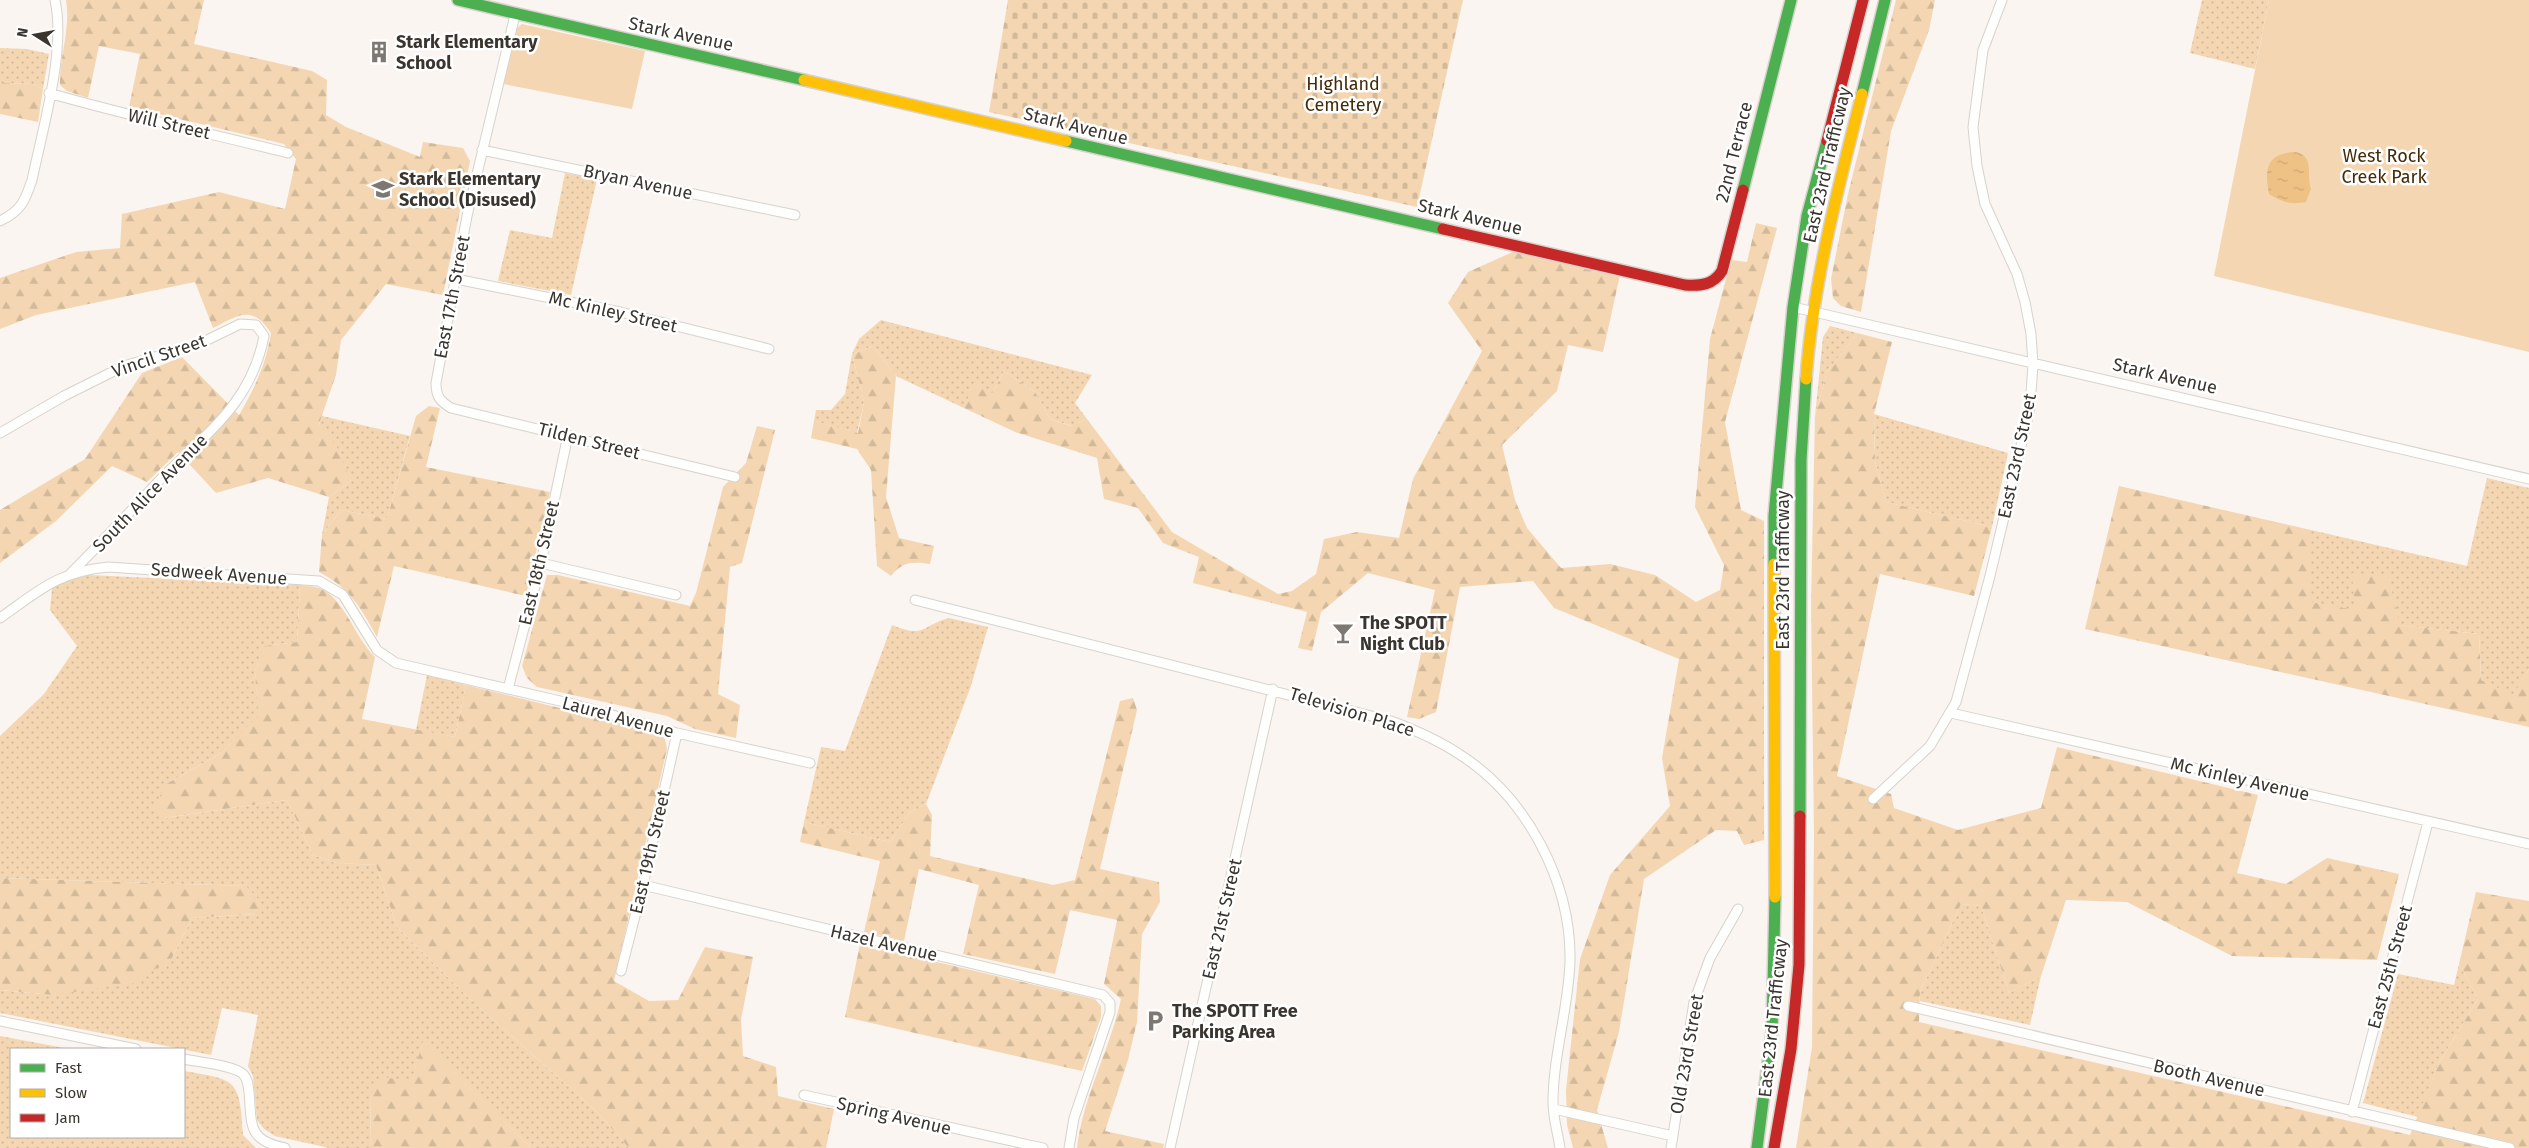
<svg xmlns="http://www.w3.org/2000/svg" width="2529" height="1148" viewBox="0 0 2529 1148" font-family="'Fira Sans',sans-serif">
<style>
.grass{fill:url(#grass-dots)}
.forest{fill:url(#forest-firs)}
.cemetery{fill:url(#cemetery-stones)}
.park{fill:#f4d7b2}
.water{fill:url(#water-ripples)}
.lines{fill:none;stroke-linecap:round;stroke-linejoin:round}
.street-casing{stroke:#d7d2cc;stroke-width:11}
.fast-casing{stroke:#d7d2cc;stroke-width:14}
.slow-casing{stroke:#d7d2cc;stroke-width:14}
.jam-casing{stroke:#d7d2cc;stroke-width:14}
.street{stroke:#fefefd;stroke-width:9}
.fast{stroke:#4caf50;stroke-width:11}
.slow{stroke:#ffc107;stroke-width:11}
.jam{stroke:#c62828;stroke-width:11}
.labels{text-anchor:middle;stroke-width:5;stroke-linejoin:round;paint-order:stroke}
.street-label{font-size:18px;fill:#3a352e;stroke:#fff}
.poi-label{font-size:18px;font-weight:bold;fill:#3a352e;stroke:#fff;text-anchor:start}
.park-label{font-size:18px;fill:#432b05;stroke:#fff}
</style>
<defs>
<pattern id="grass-dots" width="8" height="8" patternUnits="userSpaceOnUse" patternTransform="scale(1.25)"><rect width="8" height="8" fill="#f4d7b2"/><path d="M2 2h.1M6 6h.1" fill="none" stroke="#d2b999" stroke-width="1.8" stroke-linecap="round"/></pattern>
<pattern id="forest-firs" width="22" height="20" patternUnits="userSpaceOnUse" patternTransform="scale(1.25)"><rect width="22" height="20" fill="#f4d7b2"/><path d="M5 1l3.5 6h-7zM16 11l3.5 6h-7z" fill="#d2b999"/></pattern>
<pattern id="cemetery-stones" width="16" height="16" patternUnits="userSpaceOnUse" patternTransform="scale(1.25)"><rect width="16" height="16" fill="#f4d7b2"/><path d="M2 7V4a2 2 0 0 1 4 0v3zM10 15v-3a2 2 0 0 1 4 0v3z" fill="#d2b999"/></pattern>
<pattern id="water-ripples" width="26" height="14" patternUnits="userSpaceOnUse" patternTransform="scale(1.25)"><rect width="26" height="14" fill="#eec185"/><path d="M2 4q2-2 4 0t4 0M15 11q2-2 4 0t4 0" fill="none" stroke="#cda673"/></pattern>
</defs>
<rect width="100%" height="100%" fill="#faf5f0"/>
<path class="grass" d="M2202,0H2269L2255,69L2190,53Z
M0,48L27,49L49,54L43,89L32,84L0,83Z
M565,173L597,179L571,295L498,281L510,230L552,238Z
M881,320L1092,375L1075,403L1087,419L1072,426L1050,419L1035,392L1004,371L992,394L975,383L964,408L896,376L873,346L852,354L864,402L857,433L814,421L816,410H831L845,394L852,354L859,339Z
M1830,326L1857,333L1827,372L1815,416L1823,337Z
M1874,414L2008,453L1992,527L1886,502L1875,461Z
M322,416L410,436L387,519L341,510L322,535L329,497L351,481L319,424Z
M2487,478L2529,488V669L2513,696L2481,680L2479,634L2399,625L2355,611L2310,602L2311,530L2467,566Z
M89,575L300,585L297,642L265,646L255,671L259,716L220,754L166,784L165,818L287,800L313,855L336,863L376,865L397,927L469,998L595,1110L629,1148H531L423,1042L411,1084L371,1094L370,1148H329L275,1136L264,1129L257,1120L253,1076L248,1066L258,1015L222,1008L211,1055L0,1013V990L53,995L172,958L192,918L257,914L246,886L0,878V736L44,694L77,646L50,610L52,588L65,581Z
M949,618L988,627L971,686L926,804L910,812L890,842L804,822L821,747L845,751L892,625C925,639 922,625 949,618Z
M427,675L466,685L455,737L416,730Z
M1961,904L1981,906L2009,993L2041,976L2030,1025L1920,1001V992Z
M2459,964L2478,999L2439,1063L2418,1117L2363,1103L2398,974L2454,985Z
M0,1036L70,1049H11V1137H184V1071C236,1080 240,1078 243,1135L256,1148H0Z"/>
<path class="forest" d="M66,0H204L194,44L312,71L327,80L326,115L346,127L420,157L423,142L463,148L470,161L443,295L386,284L341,340L336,375L319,424L337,447L351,481L329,497L268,478L216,493L178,452L147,482L112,466L56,521L0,563V510L85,459L142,373L182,357L239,415C255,388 266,364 271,333C252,304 239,315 213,328L195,282L36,315L0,329V278L76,252L120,248L122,214L219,192L285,209L296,159L284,144L129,107L140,54L99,46L88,98L67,91L60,85C59,57 71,28 66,0Z
M1896,0H1935L1929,30L1891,131L1861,312L1841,306L1833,298L1831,279L1848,194Z
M0,83L32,84L43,89L38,122L0,114Z
M1756,223L1777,228L1725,422L1741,510L1764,521V840L1744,845L1737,831L1716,830L1644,879L1619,1032L1597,1110L1608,1148H1573L1567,1125L1566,1090L1580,959L1610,875L1670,806L1662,758L1679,659L1554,608L1533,581L1460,587L1436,712L1419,719L1407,717L1435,590L1368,573L1321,612L1312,651L1298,648L1307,612L1193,583L1199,557L1163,543L1138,508L1104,499L1097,458L1015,432L964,408L975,382L992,394L1004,371L1035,392L1050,419L1071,426L1087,419L1172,532L1278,594L1292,591L1316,574L1324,539L1357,532L1399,538L1413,479L1482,351L1448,303L1468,272L1515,251L1620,275L1603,352L1568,345L1557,391L1502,445L1515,500L1527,528L1561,568L1610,564L1655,575L1696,602L1720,590L1724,565L1695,507L1710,339L1731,260L1747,262Z
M1857,333L1892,342L1874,414L1875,461L1886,502L1992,527L1974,596L1880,574L1837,776L1891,794L1894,808L1958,830L2041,808L2057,747L2258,795L2237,873L2286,884L2327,858L2399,874L2377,960L2232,956L2127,902L2066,900L2041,976L2009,993L1981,906L1961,904L1920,992L1919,1022L2410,1135L2439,1063L2478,999L2459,964L2476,892L2529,901V1148H1796L1812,1047L1814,834L1811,605L1815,416L1827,372Z
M873,346L896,376L886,497L899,538L934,546L930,564C912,562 903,561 891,576L877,566L871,470L857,449L811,438L814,421L858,433L864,402L852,354Z
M429,406L440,408L426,467L550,492L526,596L394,566L377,637C360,607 351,589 319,572L322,535L341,510L387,519L416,416Z
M757,426L775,430L742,563L730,567L718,694L740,705L736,738L695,729L667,716L537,687L527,678L522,666L547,575H558L690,606L696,593L723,487L746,463Z
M2119,486L2311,530V602L2355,610L2352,573L2388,575L2400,625L2479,634L2481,680L2513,695L2529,669V727L2085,629Z
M300,585C306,586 313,586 319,588C344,597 355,638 375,657L362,719L455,737L466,685L657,732L665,739L667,749L614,981L649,1001L678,1000L705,947L753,957L741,1020L743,1056L776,1067L778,1096L834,1109L826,1148H629L595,1110L469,998L397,927L376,865L336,863L313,855L287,800L164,818L154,808L166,784L220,754L258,716L255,671L264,646L297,642Z
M1133,698L1137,710L1100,869L1159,882L1160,902L1142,934L1137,1022L1128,1060L1105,1131L1164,1144L1163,1148H1077C1083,1096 1110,1050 1121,999L1104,984L1117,920L1070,910L1055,974L963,954L979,885L919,869L904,941L864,932L880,861L800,842L804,822L890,842L910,812L926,804L932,815L930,856L1053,885L1075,880L1120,701Z
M0,878L246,886L260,901L257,914L192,918L172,958L134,983L53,995L0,990Z
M860,944L1095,999L1101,1006V1017L1082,1071L845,1017Z
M423,1041L531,1148H370L371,1094L381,1076L411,1083Z"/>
<path class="cemetery" d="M1008,0H1463L1417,207L989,112Z"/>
<path class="park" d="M2269,0H2529V352L2214,276Z
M522,24L645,51L632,109L503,84L517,28Z"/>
<path class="water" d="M2296,152C2315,157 2306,173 2311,189L2306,202C2291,205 2282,202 2269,194C2264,168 2267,153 2296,152Z"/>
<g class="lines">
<g class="street-casing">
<path id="street" d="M515,15L467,216L436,383C436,397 440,401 451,408L735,477
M49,93C128,116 209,133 288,153
M482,150L795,215
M0,221C21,211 25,201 32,180C43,127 66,51 55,0
M456,279L620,312L769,349
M1793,307L2529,479
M0,433L64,396L124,366L199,344L240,324L256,325L264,336C251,406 202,436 156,484C128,514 100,544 71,573
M541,563L676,595
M915,600L1391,721C1415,730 1438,740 1459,754C1527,797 1572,883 1570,963C1568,1010 1553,1056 1553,1103C1553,1118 1558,1134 1560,1148
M0,618C40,590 57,572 108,567L319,581L343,595L377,650L396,663L573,704L677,733L810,763
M508,689L541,563L568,435
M1951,713L2529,844
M1873,799L1930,746L1956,702L1990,576L2030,408L2033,364L2031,334L2025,302L2017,274L1985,204L1977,166L1973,127L1983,50L2002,0
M643,885L1103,995L1110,1003V1012L1074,1118L1069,1148
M621,971L643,885L677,733
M1908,1006L2510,1148
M0,1021L136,1049
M184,1059C198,1062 233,1065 243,1074C248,1079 248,1085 249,1092C252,1125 247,1140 285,1148
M804,1095L1043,1148
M1554,1109L1673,1136
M2352,1112L2428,822
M1170,1148L1273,689
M1671,1148L1694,1002L1710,958L1738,909"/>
</g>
<g class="fast-casing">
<path id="fast" d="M458,0L804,80
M1862,94L1885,0
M1066,141L1443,229
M1743,190L1791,0
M1774,564V516L1793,307L1807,216L1827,141
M1800,816L1801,460L1806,379
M1757,1148L1772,1032L1775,897"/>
</g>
<g class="slow-casing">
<path id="slow" d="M804,80L1066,141
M1806,379C1813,282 1838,188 1862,94
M1774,564L1775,897"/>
</g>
<g class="jam-casing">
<path id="jam" d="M1827,141L1863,0
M1443,229L1685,285C1701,286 1713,285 1722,271L1743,190
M1774,1148L1791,1049L1799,965L1800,816"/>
</g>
<use href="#street" class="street"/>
<use href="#fast" class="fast"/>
<use href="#slow" class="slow"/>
<use href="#jam" class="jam"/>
</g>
<defs>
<g id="building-bare" transform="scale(1.725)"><path d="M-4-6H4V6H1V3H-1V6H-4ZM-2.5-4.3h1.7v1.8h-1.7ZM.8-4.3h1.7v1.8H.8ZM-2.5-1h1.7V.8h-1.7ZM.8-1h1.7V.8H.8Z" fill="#7d7872" stroke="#fff" stroke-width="2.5" paint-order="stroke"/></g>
<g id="school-bare" transform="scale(1.725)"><path d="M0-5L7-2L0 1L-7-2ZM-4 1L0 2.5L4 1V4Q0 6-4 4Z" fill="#7d7872" stroke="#fff" stroke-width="2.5" paint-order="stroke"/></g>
<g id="bar-bare" transform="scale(1.725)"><path d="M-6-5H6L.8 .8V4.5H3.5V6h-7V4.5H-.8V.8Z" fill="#7d7872" stroke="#fff" stroke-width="2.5" paint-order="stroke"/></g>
<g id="parking-bare" transform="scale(1.725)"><path d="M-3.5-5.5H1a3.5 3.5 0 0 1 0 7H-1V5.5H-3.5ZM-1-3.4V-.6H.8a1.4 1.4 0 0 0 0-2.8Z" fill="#7d7872" stroke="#fff" stroke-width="2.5" paint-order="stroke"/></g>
</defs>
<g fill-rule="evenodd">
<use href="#building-bare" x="379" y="52"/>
<use href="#school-bare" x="383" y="189"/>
<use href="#bar-bare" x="1343" y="633"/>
<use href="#parking-bare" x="1155" y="1021"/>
</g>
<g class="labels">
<g class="street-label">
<text transform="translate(681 34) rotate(12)" y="6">Stark Avenue</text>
<text transform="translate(169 124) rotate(13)" y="6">Will Street</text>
<text transform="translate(1076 126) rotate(14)" y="6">Stark Avenue</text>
<text transform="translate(1734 152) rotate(-76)" y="6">22nd Terrace</text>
<text transform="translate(1827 165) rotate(-77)" y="6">East 23rd Trafficway</text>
<text transform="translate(638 182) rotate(12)" y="6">Bryan Avenue</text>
<text transform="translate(1470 217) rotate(13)" y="6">Stark Avenue</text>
<text transform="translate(452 297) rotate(-79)" y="6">East 17th Street</text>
<text transform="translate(613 312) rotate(13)" y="6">Mc Kinley Street</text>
<text transform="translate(159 356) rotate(-19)" y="6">Vincil Street</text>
<text transform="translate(2165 376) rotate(13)" y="6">Stark Avenue</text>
<text transform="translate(589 441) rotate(14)" y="6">Tilden Street</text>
<text transform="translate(2017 456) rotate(-78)" y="6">East 23rd Street</text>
<text transform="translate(150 493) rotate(-46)" y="6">South Alice Avenue</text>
<text transform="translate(539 563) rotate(-77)" y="6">East 18th Street</text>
<text transform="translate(1783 570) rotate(-90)" y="6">East 23rd Trafficway</text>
<text transform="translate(219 574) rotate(4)" y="6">Sedweek Avenue</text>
<text transform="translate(1352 712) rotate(17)" y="6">Television Place</text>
<text transform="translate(618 717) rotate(15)" y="6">Laurel Avenue</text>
<text transform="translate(2240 779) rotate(13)" y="6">Mc Kinley Avenue</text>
<text transform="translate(650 852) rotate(-77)" y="6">East 19th Street</text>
<text transform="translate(1222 919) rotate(-77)" y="6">East 21st Street</text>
<text transform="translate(884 943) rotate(13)" y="6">Hazel Avenue</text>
<text transform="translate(2390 967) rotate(-75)" y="6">East 25th Street</text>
<text transform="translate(1773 1018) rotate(-84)" y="6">East 23rd Trafficway</text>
<text transform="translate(1687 1054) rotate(-80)" y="6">Old 23rd Street</text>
<text transform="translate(2209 1078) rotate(13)" y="6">Booth Avenue</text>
<text transform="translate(894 1116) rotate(13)" y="6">Spring Avenue</text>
</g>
<g class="poi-label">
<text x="396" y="48">Stark Elementary<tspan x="396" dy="21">School</tspan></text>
<text x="399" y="185">Stark Elementary<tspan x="399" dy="21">School (Disused)</tspan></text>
<text x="1360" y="629">The SPOTT<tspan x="1360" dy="21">Night Club</tspan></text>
<text x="1172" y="1017">The SPOTT Free<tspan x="1172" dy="21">Parking Area</tspan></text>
</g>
<g class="park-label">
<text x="1343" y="90">Highland<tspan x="1343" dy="21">Cemetery</tspan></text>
<text x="2384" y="162">West Rock<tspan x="2384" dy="21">Creek Park</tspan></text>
</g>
</g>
<rect x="10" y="1048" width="175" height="90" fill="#ffffff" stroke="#b0aeab"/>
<rect x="20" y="1064" width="25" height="8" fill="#4caf50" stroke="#b0aeab"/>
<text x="55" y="1073" font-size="15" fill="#3a352e">Fast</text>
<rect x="20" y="1089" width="25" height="8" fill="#ffc107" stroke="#b0aeab"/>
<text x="55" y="1098" font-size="15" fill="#3a352e">Slow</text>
<rect x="20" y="1114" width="25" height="8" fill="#c62828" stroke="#b0aeab"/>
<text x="55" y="1123" font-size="15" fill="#3a352e">Jam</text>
<g transform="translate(35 35) rotate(281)" stroke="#ffffff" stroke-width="4" paint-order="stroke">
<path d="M0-4L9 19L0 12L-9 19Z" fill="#3a352e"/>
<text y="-8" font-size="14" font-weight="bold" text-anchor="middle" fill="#3a352e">N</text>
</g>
</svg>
